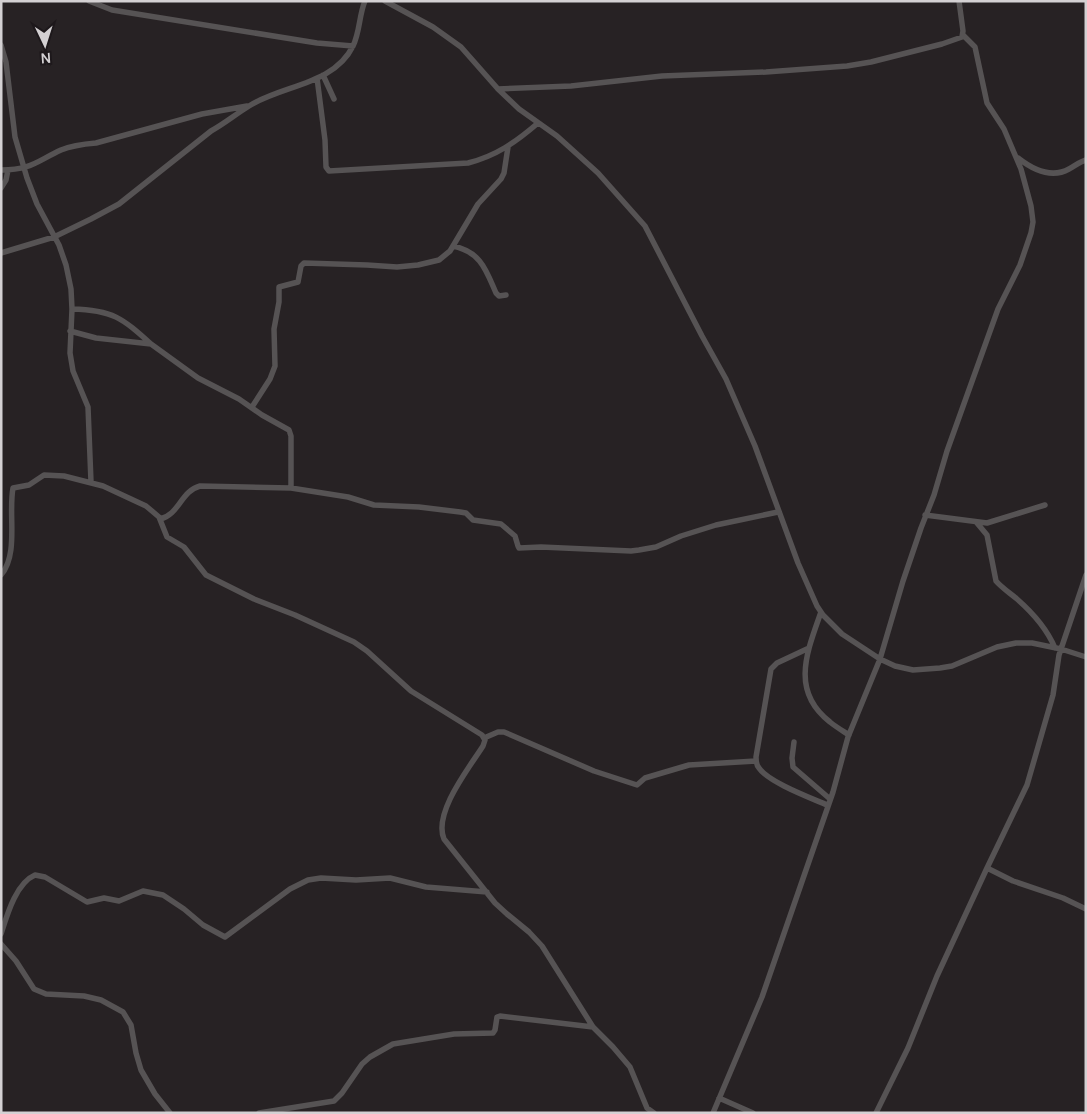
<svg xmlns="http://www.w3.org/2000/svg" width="1087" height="1114" viewBox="0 0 1087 1114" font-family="Manrope,sans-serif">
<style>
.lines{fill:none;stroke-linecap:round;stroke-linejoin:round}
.street{stroke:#565354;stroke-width:5.5}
</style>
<rect width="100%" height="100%" fill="#272224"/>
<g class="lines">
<path class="street" d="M89,1L112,10L317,43L353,46
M385,1L433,27L461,47L498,89L519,109L557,136L598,173L645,226L702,336L726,379L755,446L798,563L817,606L823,615L842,634L880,659L895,666L913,670L940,668L952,666L997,647L1016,643H1032L1061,649L1086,657
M1,45L6,62L15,137L27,178L37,204L59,245L66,265L71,289L72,309L70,353L73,371L88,407L91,482
M323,75L334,99
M317,78L325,140L326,167L329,171L468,163C496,156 516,142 538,123
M498,89L571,86L662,76L766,72L847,66L871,62L942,44L962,37L963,31L959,1
M1018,158C1032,169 1051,179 1069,169C1075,166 1079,162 1086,160
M1,170C31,170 37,161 61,150C73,145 84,144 96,143L202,114L247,106
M1,188L6,180L8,170
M453,246C481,252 486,270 496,293L499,296L506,295
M1,253L54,237L91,219L119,204L211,131C224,124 236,114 249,106C282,85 334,85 353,46C360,32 359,15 365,1
M72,309C113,310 122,318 151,344
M70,331L96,338L151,344L198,378L239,399L262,415L289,430L291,436V488
M252,407L270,379L275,366L274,329L279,302V287L298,282L301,266L304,263L367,265L397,267L418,265L439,260L450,251L478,204L501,179L504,173L508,147
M925,515L987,523L1045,505
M160,519C179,515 181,491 200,486L291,488L348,497L374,505L419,507L460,512L466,513L473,520L501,524L515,536L518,546L519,548L541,547L631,551L639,550L656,547L681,536L716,525L778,512
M977,523L987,535L996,581C1002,588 1010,593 1017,599C1033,613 1047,629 1055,648
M1,575C19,554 8,514 13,488L29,485L44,475L64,476L103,486L146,506L159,517L167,537L184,547L206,575L254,599L295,615L354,642L367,651L411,691L482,735L485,740L483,746C469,768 433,813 444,839L495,903L507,914L529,932L542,946L593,1027L613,1047L630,1067L647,1108L654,1113
M821,612C807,652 790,691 830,722C836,727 843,731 849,735
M809,648L777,663L771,669L756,757C756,761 756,765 759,768C768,782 811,798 827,805
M484,738L498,732H504L594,771L637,785L645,778L689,765L756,761
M794,742L792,758L793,767L830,799
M987,868L1013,881L1063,898L1086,909
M1,934C7,915 16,883 35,875L45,877L87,902L104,898L119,901L143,891L163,895L184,909L203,925L225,937L290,889L308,880L321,878L356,880L390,878L426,887L487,892
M1,944L16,961L34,989L46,994L84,996L101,1000L123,1012L131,1025L136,1053L141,1070L155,1094L170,1113
M719,1098L753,1113
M259,1113L334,1101L342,1093L362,1064L370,1057L393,1044L454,1034L493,1033L495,1030L497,1017L500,1016L593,1027
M713,1113L762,997L833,792L848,737L880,659L903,581L921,528L934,495L947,451L998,309L1020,265L1031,233L1033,222L1031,206L1021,169L1004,129L987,103L975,47L963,35
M876,1113L908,1048L937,976L987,868L1027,785L1053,695L1059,655L1086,575"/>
</g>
<rect width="1087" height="1114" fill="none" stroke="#d4d1d3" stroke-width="5"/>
<g transform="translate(45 45) rotate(176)" stroke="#1d181b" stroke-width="4" paint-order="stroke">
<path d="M0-4L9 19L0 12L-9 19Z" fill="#d4d1d3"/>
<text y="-8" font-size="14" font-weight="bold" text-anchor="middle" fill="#d4d1d3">N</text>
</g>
</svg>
